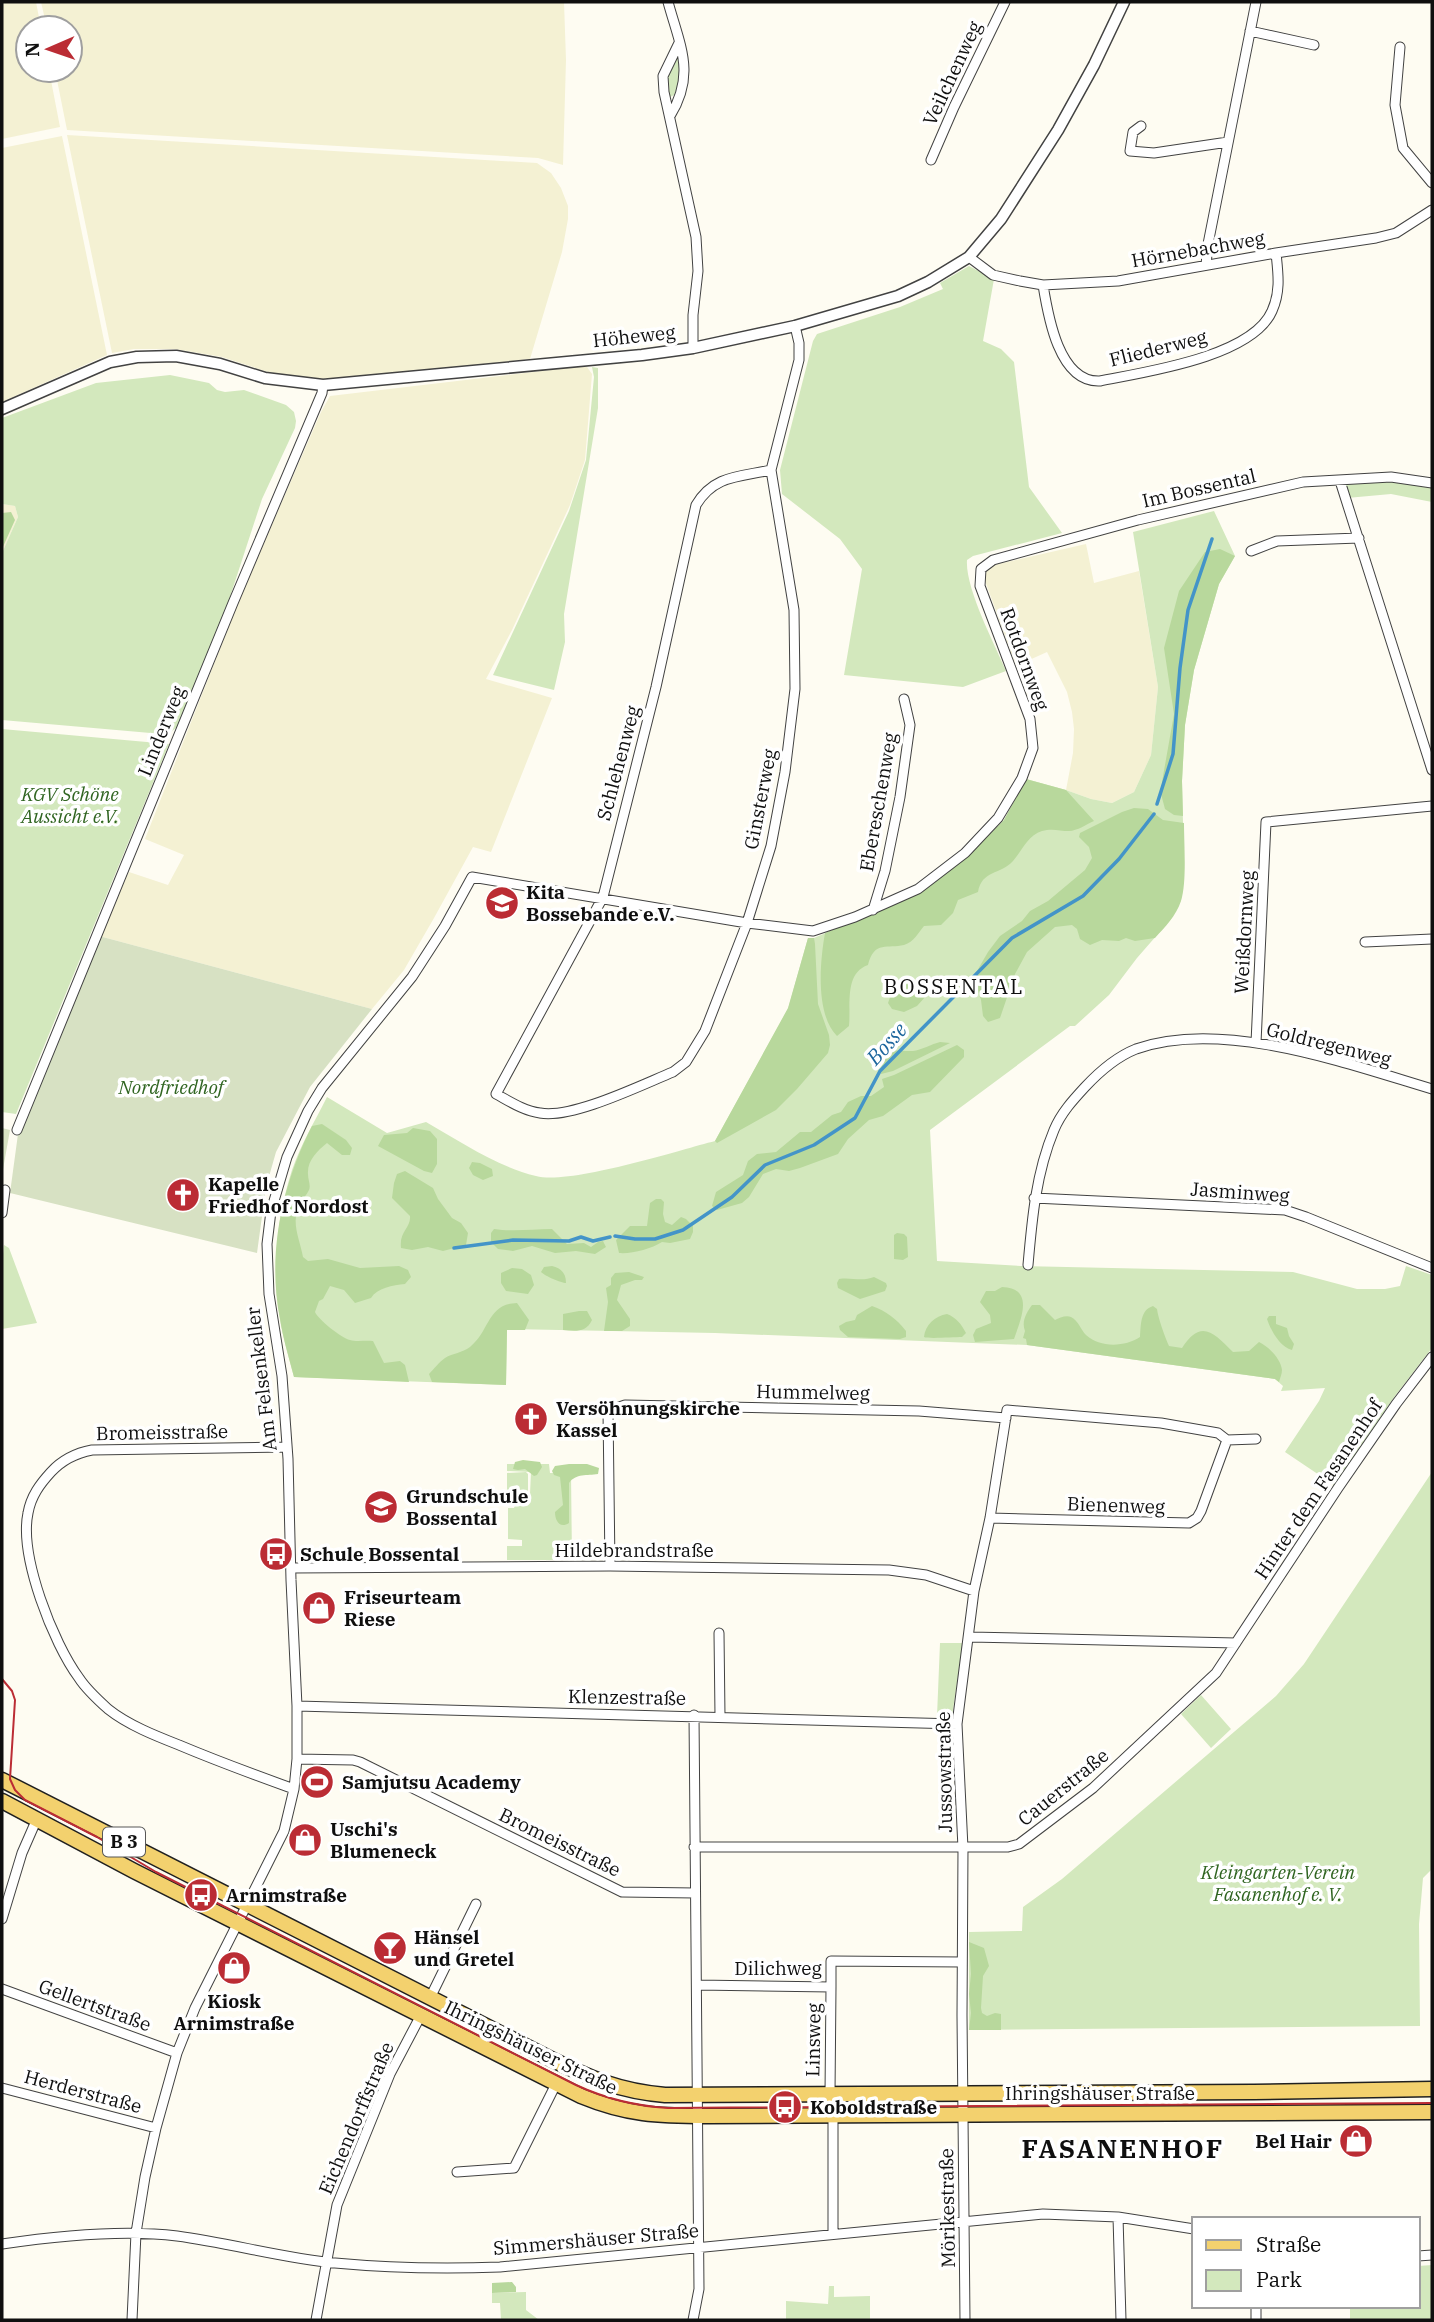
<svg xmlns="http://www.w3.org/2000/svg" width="1434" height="2322" viewBox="0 0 1434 2322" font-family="'IBM Plex Serif',serif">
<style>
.farmland{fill:#f4f1d3}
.green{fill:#d3e8bd}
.forest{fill:#b8d89c}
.cemetery{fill:#d7e1c3}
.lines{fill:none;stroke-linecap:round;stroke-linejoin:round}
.stream{stroke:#4394c8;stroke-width:3.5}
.minor-casing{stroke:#424242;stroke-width:11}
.tertiary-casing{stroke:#424242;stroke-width:13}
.primary-casing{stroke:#202020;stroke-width:17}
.minor{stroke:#fff;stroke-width:9}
.tertiary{stroke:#fff;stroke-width:10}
.primary{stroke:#f3d16e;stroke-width:14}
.tram{stroke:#bb2c34;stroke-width:2}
.labels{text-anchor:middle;stroke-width:7;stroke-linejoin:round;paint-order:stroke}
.shield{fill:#fff;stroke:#575757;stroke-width:2}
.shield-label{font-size:18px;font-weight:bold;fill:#0f0f0f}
.street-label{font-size:19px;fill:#0f0f0f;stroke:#fff}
.park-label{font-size:19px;font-style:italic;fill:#306521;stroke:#fff}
.poi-label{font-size:19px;font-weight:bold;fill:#0f0f0f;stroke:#fff;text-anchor:start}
.neighbourhood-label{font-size:21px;letter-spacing:2px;fill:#0f0f0f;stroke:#fff}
.water-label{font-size:21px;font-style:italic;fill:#1d669d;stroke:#fff}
.district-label{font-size:26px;font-weight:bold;letter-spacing:2px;fill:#0f0f0f;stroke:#fff}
</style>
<rect width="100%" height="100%" fill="#fefcf2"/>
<path class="farmland" d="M2,2H36L41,28H28V70H49L60,127L2,139Z
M41,2H564L566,60L563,165L538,158L67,130L55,70H70V28H47Z
M67,135L537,163L551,173L561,188L568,206V219L562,252L530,359L324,382L268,372L222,357L175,349H134L112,353Z
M62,136L107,355L2,402V148Z
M575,367H587L592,374L585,460L570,505L512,630L486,679L552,698L491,852L473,847L434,918L404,970L372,1009L99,936L129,872L168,885L184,855L145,839L238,603L321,412L330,396Z
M2,504L15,506L18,517L2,553Z
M1086,544L1094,583L1139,571L1158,687L1151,755L1134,792L1112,803L1091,799L1066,790L1073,753L1074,729L1072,712L1067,692L1047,652L1016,666L984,578L986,572L994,565Z"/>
<path class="green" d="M676,56H679C683,69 681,83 674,95L670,97C661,84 671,69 676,56Z
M969,266L994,279L983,341L1001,349L1014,362L1029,487L1062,533L973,556L967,560C965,588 994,643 1006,671L963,687L844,675L862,569L840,539L782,494L780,470L813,341L817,334L900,307L943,289L940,283Z
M592,367L598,368V408L564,614L565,642L554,690L493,675L569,511L586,460L594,377Z
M170,375L209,383L217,390L225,392L244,390L286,405L294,412L296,421L295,428L262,499L228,603L177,727L170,733L162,734L2,720V553L18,517L15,506L2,504V418L96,383Z
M1391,478L1432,486V502L1391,494L1347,498L1341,482Z
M1214,511L1235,556L1219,584L1194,670L1185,725L1182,781L1184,865L1181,900L1171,919L1137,958L1109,995L1075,1026H1070L930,1130L937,1261L1021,1266L1293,1272L1357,1289H1385L1400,1286L1406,1266L1432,1275V1348L1395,1396L1334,1485L1285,1452L1319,1401L1325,1388L1281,1391L1283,1386L1275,1379L1027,1345L715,1333L507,1329L506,1385L294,1377C289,1358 283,1338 280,1319C271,1271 277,1216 292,1170C301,1144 315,1121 327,1097L387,1133L426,1122C461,1142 496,1166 536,1176C570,1185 676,1151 715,1141L788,1009L808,938H814L921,892L968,856L1004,820L1026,779L1066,790L1091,799L1112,803L1134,792L1151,755L1158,687L1133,532Z
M2,729L169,744L16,1114L2,1112Z
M4,1245L9,1248L37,1323L2,1329V1263Z
M507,1464H549L550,1473H571L572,1560H507V1546H522V1540L508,1539V1508H514L519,1494H530L531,1472L507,1471Z
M526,1472L528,1474V1491H507V1473Z
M1432,1472V1869L1423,1878L1419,1924L1420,2026L969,2030V1932L1022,1931L1023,1907L1062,1879L1276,1696L1304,1664Z
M940,1643H963L952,1716H937Z
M1201,1695L1231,1729L1211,1748L1181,1714Z
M1432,2265V2320H1350V2306H1418V2266Z
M829,2286H834V2297L870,2296V2320H786V2301L828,2304Z
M526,2292V2310L539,2320H501L500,2303H492V2293Z"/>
<path class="forest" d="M11,512L15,520L2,549V513Z
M1220,549L1235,556L1219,584L1194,670L1185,725L1182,781L1183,816L1174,815L1165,809L1161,794L1162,782L1174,714L1164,648L1179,591L1205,552Z
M1026,779L1066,790L1094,821C1087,824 1077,831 1069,831C1060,831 1052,828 1042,831C1028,835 1022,851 1013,861C1000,875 982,870 978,892L958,900L953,913L941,925L924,926C918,933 914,942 904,945C888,949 874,940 868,965C844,973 851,1006 849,1026L837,1036C815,1014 820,961 825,933L921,892L968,856L1004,820Z
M1134,808L1148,809L1163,820L1184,823C1184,844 1187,882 1181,901C1176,916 1165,927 1155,938L1135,941L1126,938L1119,941L1102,940L1090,945L1080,939L1077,929L1072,925L1055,927L1027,952L1015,974L1000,1018L988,1022L983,1016L981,1000L975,981L977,971L988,952L1000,936L1022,921L1030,911L1048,901L1085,870L1092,858L1089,847L1079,837L1080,833L1122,812Z
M808,938H814L815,944L818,1004L829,1035L830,1045L828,1053L797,1089L776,1110L717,1143L715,1141L788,1008Z
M904,981L919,982L926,996L917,1006L904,1012L892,1009L888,1003L893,989Z
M940,1042L950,1043L893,1071L881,1074L882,1060C895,1046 896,1052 913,1051C921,1050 932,1044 940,1042Z
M957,1045L964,1050V1057L930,1092L912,1095L883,1116L869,1120L848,1139L838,1154L800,1168L789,1171L776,1169L763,1174L749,1197L742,1203L717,1210L712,1206L716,1192L743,1175L748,1161L757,1154L776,1152L800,1132H811L832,1115L841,1112L848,1102L861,1096H871L884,1087L882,1079L894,1075Z
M322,1124L346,1140L352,1148L350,1155H342L327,1143C317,1151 307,1161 308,1174C308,1180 311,1185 309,1190C307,1195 302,1199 300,1204C290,1222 300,1239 303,1257L308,1261L328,1259L360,1268L399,1266L408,1270L411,1277L405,1284C393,1285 377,1288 371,1298L355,1303L344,1290L330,1286L323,1299L319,1301L315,1312C318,1319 341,1338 350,1340C357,1342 365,1340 373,1341L384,1363L400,1361L405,1365L409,1382L294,1377C289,1358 283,1338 280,1319C267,1254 282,1184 312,1126Z
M413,1128L430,1131L437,1139V1164L432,1173L424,1171L378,1146L384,1135L407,1133Z
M472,1162L480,1163L492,1169L493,1176L483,1180L473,1175L469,1168Z
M405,1171L433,1188L438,1199L452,1218L461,1223L468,1233L466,1245L443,1251L428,1247L412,1250L401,1248C399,1231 411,1228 410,1216L392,1198L394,1183L397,1174Z
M656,1199H661L664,1202L663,1214L665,1222L672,1225L681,1217L686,1219L693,1226V1232L690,1239L670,1243L662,1242C651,1249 632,1254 619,1253L616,1240L630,1226H647L650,1203Z
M494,1229C516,1232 531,1229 552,1229L567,1244L584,1243L591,1247L598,1242L603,1241L606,1247L595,1254L576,1251L555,1253L532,1246L513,1251L498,1249L491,1242V1233Z
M897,1233L904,1234L907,1237L908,1257L903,1260L894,1259V1235Z
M552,1266C561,1268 566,1273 566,1283C561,1283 545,1276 541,1272L544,1267Z
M512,1268L522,1269L531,1275L534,1285L528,1294L506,1291L501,1283V1273Z
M629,1272L644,1277L642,1280H635L621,1285L617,1300L630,1319V1326L622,1331H604L608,1302L606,1288L611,1285V1278L615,1273Z
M874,1277L886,1283L887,1286L885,1291L860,1299L838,1288L837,1283L839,1279C851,1277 862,1282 874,1277Z
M1002,1287C1035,1288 1021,1319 1014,1339L975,1342L973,1335L976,1329L991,1323L990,1315L980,1302L986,1291H995Z
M517,1303L529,1320L525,1330H507L506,1385L432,1382L429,1374C434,1369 439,1362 445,1358C453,1353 462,1353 470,1347C490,1331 487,1304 517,1303Z
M1032,1305H1040L1055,1320C1059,1318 1066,1315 1071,1317C1078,1320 1081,1330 1086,1335C1100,1348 1125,1347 1140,1337C1141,1325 1140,1310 1153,1306L1157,1309C1158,1318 1165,1337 1169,1346L1182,1348C1201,1318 1214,1333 1233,1352L1249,1351L1259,1342C1268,1346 1281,1359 1282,1370C1282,1374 1280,1378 1279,1382L1275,1379L1027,1345L1026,1339L1023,1338L1025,1331C1021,1321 1027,1312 1032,1305Z
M872,1306C886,1311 897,1319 906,1331V1337L900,1339L848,1337L840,1330L839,1326L846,1322L855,1320L857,1315Z
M579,1311H587L592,1320C586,1333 575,1331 563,1330V1314Z
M947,1314C957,1318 961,1324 966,1333L962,1337C954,1337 928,1339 924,1337C925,1325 935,1316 947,1314Z
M1269,1316H1276V1324L1287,1328L1289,1336L1294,1344L1292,1350C1280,1347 1271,1331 1267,1319Z
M523,1460L540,1462L542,1467L537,1475L534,1476L525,1469L518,1470L513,1469L515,1462Z
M569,1464H587L599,1468L598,1474C587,1476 576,1473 569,1483V1523C560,1529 555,1521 555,1512L563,1505L560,1477L554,1475L552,1471L555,1466Z
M969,1942L984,1948L989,1966L983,1976L981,2008L982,2013L987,2016L995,2013L1001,2014V2030H969L971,2013L969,1994L971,1974Z
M512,2282L516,2287V2292L492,2293V2283Z"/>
<path class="cemetery" d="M99,936L372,1009L310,1087L276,1152L266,1187L257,1253L10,1193L18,1134Z
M2,1128L10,1130L2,1175Z"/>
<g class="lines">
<path class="stream" d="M1157,804L1173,754L1180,668L1188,610L1212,539
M615,1236L635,1239H655L683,1230L732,1197L765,1165L814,1145L855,1118L880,1071L1012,938L1083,896L1119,859L1154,814
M454,1248L513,1240L569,1241L581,1237L593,1241L610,1237"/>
<g class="minor-casing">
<path id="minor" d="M668,2C680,46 696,74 670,116
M1250,31L1314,45
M679,43L663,76L664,92L696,237L698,271L693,315V348
M1400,47L1395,105L1403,148L1432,183
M1141,126L1133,132L1130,151L1154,153L1228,142
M931,160L954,107L1005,2
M969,257L993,275L1020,281L1043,285L1118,281L1276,253L1376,238L1396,233L1432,210
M1206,265L1208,244L1256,2
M1043,285C1048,316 1059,383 1100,381C1145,372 1252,357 1272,311C1281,291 1278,273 1276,253
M771,470C739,477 714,475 696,505L656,687L603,897L496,1094C509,1101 524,1111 540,1113C572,1119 641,1085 673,1072L686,1062L705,1031L747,923L771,846L785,772L795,689L794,610L771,470L799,360V343L795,326
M1340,481L1432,770
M1251,551L1277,541L1359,538
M873,910L885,871L900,797L910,725L904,699
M1365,942L1432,939
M1256,1043L1266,822L1432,806
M17,1130L233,603L322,393L323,385
M1034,1198L1285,1210L1306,1217L1432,1268
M2,1213L5,1190
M1028,1265C1032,1219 1036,1173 1054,1130C1061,1113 1073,1100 1085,1087C1099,1072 1116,1057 1136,1049C1222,1018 1348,1064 1432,1089
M287,1447L92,1450C76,1453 63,1459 51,1472C40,1484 31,1496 28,1513C19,1556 53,1643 79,1678C86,1689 98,1700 108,1709C128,1725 156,1736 179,1745C217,1761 255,1775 294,1789
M990,1518L1189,1523L1197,1518L1201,1511L1227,1440
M610,1566L608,1411L625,1405L919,1411L1006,1418
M291,1568L610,1566L889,1570L926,1575L974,1591
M719,1633L720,1716
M970,1637L1236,1643
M297,1706L957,1724
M297,1759L353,1760L360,1762L622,1892L695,1893
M694,1847H1008L1019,1844L1093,1788L1216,1673L1338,1488L1396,1404L1432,1357
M2,1919L22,1853L36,1821
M697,1985L831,1987V1961L962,1962
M2,1989L177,2053
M430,1998L476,1904
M2,2088L156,2128
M830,2094L831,1987
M833,2116V2234
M457,2172L514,2168L556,2084
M1118,2217L1121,2320
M2,2244C56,2236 123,2229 177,2236C230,2243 282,2258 335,2263C389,2268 445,2269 500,2267L1043,2214L1118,2217L1194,2229
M1418,2256L1432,2255
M1256,2306V2320
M132,2320L136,2233L145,2177L156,2128L177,2053L195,2008L284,1831L294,1789L297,1759V1706L291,1580L288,1459L282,1376L269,1294L267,1244L271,1211L287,1157L308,1111L322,1088L412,977L445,926L472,877L747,923L813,931L855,917L918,889L965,853L998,818L1022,778L1033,748L1030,719L980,586L981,569L993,560L1138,520L1303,482L1391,477L1432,483
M316,2320L337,2205L390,2074L421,2015
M693,2320L699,2289L694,1715
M965,2320L962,2015L963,1848L957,1724L974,1591L990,1518L1007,1410L1161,1423L1218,1433L1227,1440L1256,1439"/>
</g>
<g class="tertiary-casing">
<path id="tertiary" d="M2,409L110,362L137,357L176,356L220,364L265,378L323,385L642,355L693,348L795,326L898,296L928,282L969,257L1001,219L1058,130L1094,65L1124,2"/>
</g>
<g class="primary-casing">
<path id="primary" d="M2,1780L551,2059C592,2079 619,2091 665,2095L1254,2092L1432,2089
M2,1801L134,1871L581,2096C627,2115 658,2116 707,2116L1432,2112"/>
</g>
<use href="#minor" class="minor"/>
<use href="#tertiary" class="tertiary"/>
<use href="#primary" class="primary"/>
<path class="tram" d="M2,1679L12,1691L15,1700L10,1779L15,1790L25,1800L97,1837L156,1872L576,2085C606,2099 635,2106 668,2108L1432,2103"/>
</g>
<defs>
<g id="school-disc" transform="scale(1.75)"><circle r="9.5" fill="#bb2c34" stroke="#fff"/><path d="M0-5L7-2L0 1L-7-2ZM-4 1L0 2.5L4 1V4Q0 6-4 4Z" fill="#fff"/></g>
<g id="church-disc" transform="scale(1.75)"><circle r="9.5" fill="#bb2c34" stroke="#fff"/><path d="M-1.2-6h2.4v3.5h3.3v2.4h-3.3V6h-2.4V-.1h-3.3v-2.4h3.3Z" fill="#fff"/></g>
<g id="bus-disc" transform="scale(1.75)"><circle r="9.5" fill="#bb2c34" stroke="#fff"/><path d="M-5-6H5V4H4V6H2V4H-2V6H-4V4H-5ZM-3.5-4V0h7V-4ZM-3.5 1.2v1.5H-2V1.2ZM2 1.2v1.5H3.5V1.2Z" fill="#fff"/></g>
<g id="shop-disc" transform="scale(1.75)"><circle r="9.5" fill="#bb2c34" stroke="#fff"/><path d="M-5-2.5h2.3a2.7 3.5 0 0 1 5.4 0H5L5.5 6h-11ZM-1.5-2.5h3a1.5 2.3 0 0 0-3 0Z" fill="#fff"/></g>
<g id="stadium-disc" transform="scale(1.75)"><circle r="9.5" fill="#bb2c34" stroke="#fff"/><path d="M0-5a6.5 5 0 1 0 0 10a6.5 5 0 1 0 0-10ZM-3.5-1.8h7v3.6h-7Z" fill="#fff"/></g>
<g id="bar-disc" transform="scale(1.75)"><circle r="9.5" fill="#bb2c34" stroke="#fff"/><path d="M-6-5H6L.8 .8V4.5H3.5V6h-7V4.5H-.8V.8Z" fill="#fff"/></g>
</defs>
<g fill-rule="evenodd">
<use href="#school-disc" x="502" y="903"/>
<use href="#church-disc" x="183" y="1195"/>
<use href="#church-disc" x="531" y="1419"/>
<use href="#school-disc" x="381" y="1507"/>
<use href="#bus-disc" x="276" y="1554"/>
<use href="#shop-disc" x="319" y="1608"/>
<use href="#stadium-disc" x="317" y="1782"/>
<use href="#shop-disc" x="305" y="1840"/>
<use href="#bus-disc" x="201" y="1895"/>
<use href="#bar-disc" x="390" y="1948"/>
<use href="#shop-disc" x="234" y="1968"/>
<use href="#bus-disc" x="785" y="2107"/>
<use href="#shop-disc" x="1356" y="2141"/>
</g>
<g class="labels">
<rect class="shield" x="103" y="1827.5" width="42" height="29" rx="5"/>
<g class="shield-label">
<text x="124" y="1848">B 3</text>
</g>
<g class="street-label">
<text transform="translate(952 73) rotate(-65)" y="7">Veilchenweg</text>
<text transform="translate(1198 249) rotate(-10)" y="7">Hörnebachweg</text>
<text transform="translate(634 336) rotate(-6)" y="7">Höheweg</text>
<text transform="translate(1158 348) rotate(-14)" y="7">Fliederweg</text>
<text transform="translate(1199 488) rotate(-13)" y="7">Im Bossental</text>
<text transform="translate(1025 659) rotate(70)" y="7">Rotdornweg</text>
<text transform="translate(161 731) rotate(-68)" y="7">Linderweg</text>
<text transform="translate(618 763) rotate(-75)" y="7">Schlehenweg</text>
<text transform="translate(760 799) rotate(-79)" y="7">Ginsterweg</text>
<text transform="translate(878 802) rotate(-80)" y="7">Ebereschenweg</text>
<text transform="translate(1244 932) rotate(-87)" y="7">Weißdornweg</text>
<text transform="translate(1329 1044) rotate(14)" y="7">Goldregenweg</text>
<text transform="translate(1240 1192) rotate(4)" y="7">Jasminweg</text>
<text transform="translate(261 1379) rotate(-97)" y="7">Am Felsenkeller</text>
<text transform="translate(813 1392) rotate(1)" y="7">Hummelweg</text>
<text transform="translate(162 1432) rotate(-1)" y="7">Bromeisstraße</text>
<text transform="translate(1318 1489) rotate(-56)" y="7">Hinter dem Fasanenhof</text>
<text transform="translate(1116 1505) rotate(2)" y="7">Bienenweg</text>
<text x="634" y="1557">Hildebrandstraße</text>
<text transform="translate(627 1697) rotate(1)" y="7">Klenzestraße</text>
<text transform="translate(944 1772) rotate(-91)" y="7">Jussowstraße</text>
<text transform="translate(1063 1787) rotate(-39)" y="7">Cauerstraße</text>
<text transform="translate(560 1842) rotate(26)" y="7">Bromeisstraße</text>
<text x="778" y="1975">Dilichweg</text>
<text transform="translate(95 2005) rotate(20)" y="7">Gellertstraße</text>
<text transform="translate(813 2040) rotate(-89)" y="7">Linsweg</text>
<text transform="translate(531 2047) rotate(26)" y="7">Ihringshäuser Straße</text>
<text transform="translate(83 2091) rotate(15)" y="7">Herderstraße</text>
<text x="1100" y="2100">Ihringshäuser Straße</text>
<text transform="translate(356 2118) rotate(-67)" y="7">Eichendorffstraße</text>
<text transform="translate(947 2208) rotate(-91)" y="7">Mörikestraße</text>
<text transform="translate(596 2239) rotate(-5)" y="7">Simmershäuser Straße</text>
</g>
<g class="park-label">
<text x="70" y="801">KGV Schöne<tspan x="70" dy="22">Aussicht e.V.</tspan></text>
<text x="171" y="1094">Nordfriedhof</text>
<text x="1278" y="1879">Kleingarten-Verein<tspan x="1278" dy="22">Fasanenhof e. V.</tspan></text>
</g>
<g class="poi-label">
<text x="526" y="899">Kita<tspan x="526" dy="22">Bossebande e.V.</tspan></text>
<text x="208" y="1191">Kapelle<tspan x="208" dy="22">Friedhof Nordost</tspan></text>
<text x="556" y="1415">Versöhnungskirche<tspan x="556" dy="22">Kassel</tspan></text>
<text x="406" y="1503">Grundschule<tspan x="406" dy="22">Bossental</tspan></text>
<text x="300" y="1561">Schule Bossental</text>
<text x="344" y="1604">Friseurteam<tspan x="344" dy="22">Riese</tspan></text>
<text x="342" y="1789">Samjutsu Academy</text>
<text x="330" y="1836">Uschi's<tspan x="330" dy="22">Blumeneck</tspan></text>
<text x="226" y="1902">Arnimstraße</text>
<text x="414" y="1944">Hänsel<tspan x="414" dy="22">und Gretel</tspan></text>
<text x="234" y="2008" text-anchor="middle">Kiosk<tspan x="234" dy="22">Arnimstraße</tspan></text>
<text x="810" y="2114">Koboldstraße</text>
<text x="1332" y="2148" text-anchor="end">Bel Hair</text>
</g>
<g class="neighbourhood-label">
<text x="954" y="994">BOSSENTAL</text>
</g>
<g class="water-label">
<text transform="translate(887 1044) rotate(-48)" y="7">Bosse</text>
</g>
<g class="district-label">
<text x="1123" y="2158">FASANENHOF</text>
</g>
</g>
<rect width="1434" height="2322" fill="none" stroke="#0f0f0f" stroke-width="7"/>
<rect x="1192" y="2217" width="228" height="91" fill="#ffffff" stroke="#9f9f9f" stroke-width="2"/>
<rect x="1206" y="2240" width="35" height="10" fill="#f3d16e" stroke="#9f9f9f" stroke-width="2"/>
<text x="1256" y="2252" font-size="21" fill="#0f0f0f">Straße</text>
<rect x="1206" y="2270" width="35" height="21" fill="#d3e8bd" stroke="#9f9f9f" stroke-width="2"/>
<text x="1256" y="2287" font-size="21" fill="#0f0f0f">Park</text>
<g transform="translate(49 49) rotate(268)"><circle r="33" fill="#ffffff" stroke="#9f9f9f" stroke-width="2"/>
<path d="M0-5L12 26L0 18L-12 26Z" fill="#bb2c34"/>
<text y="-10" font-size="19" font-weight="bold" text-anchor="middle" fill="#0f0f0f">N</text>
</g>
</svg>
